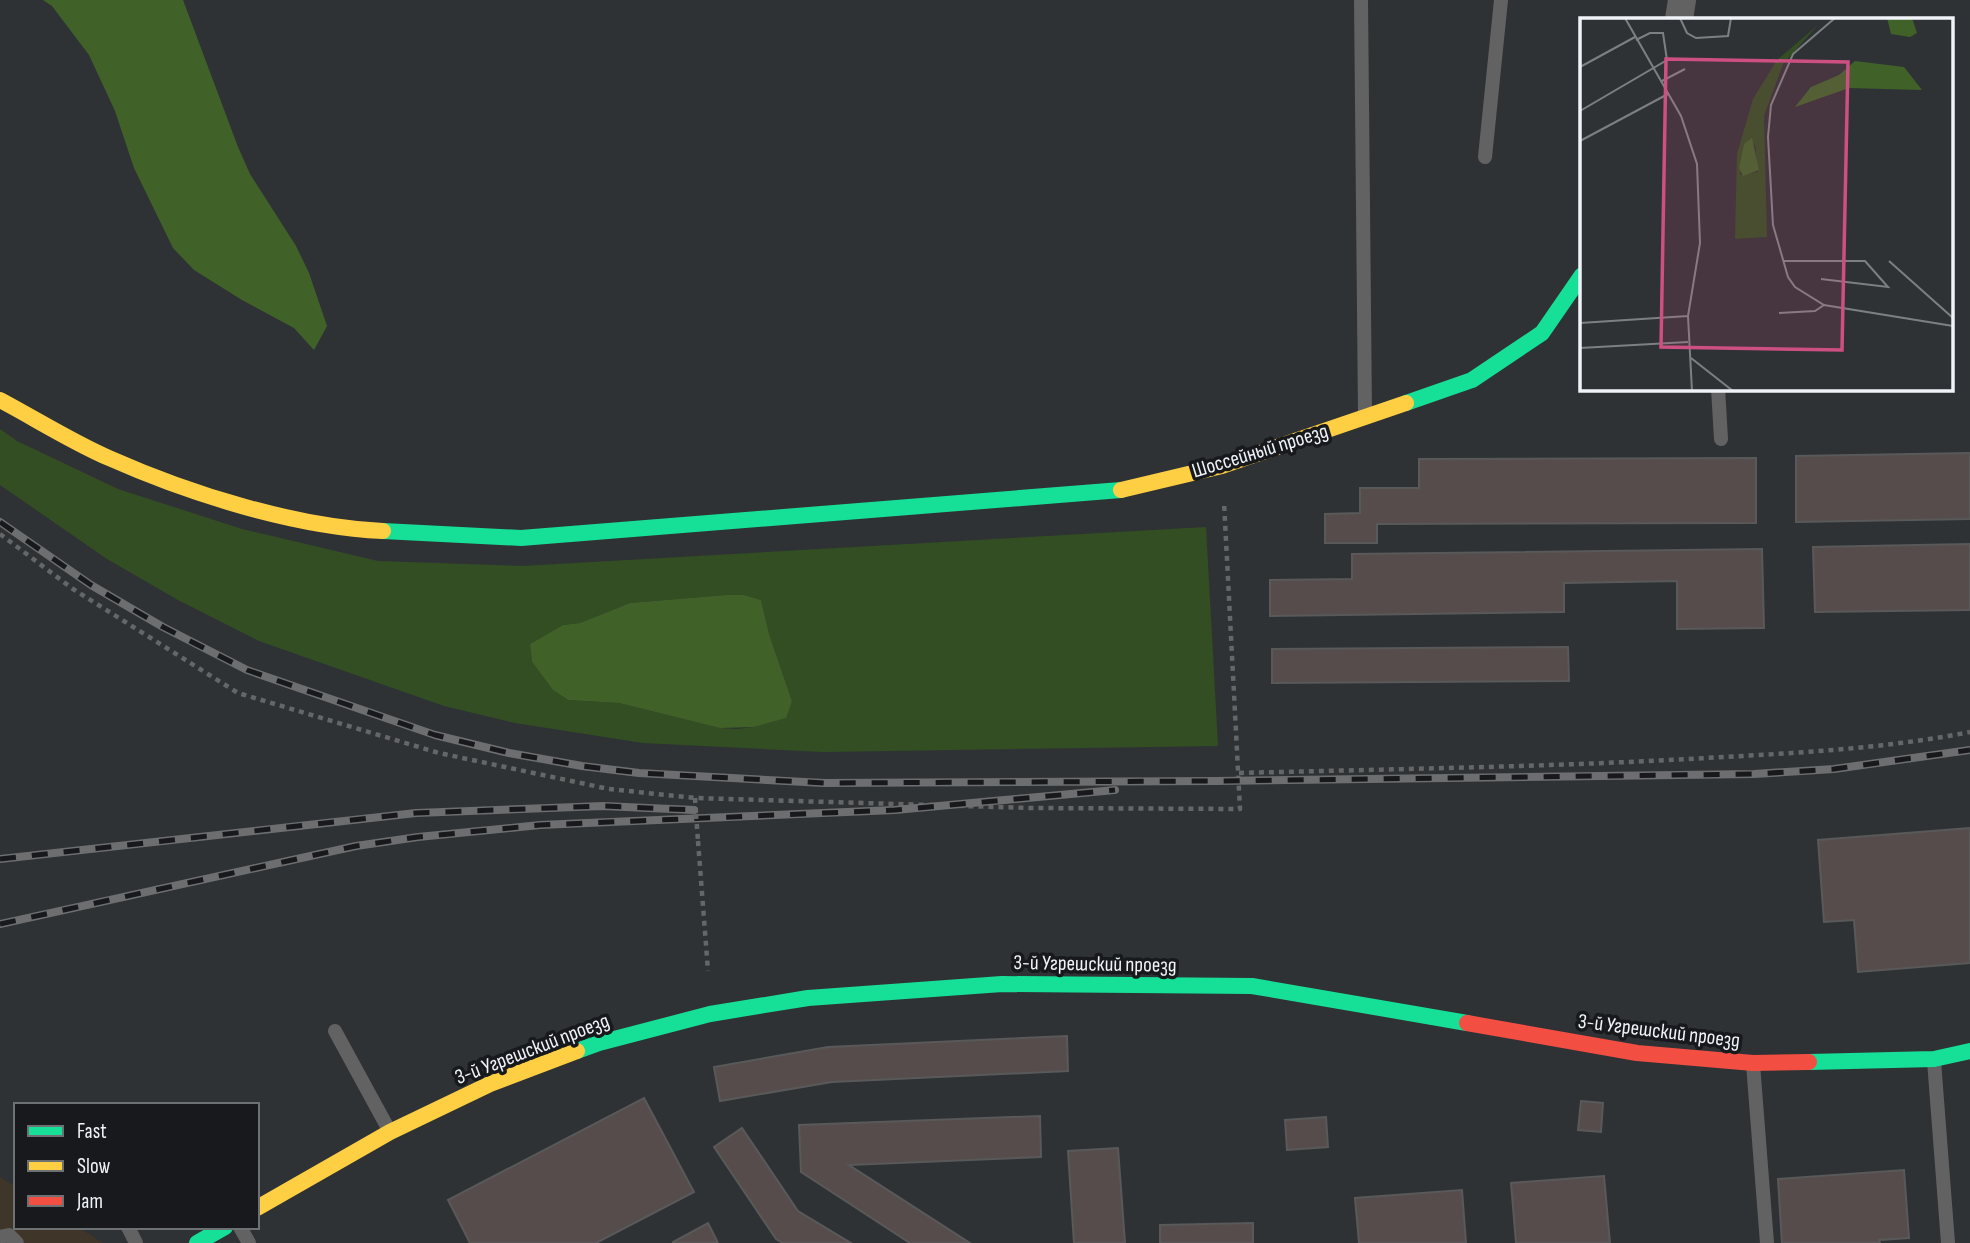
<svg xmlns="http://www.w3.org/2000/svg" width="1970" height="1243" viewBox="0 0 1970 1243" font-family="'Sofia Sans Condensed',sans-serif">
  <rect width="100%" height="100%" fill="#2f3235"/>
  <polygon fill="#3f3629" points="0,1177 16,1187 16,1227 78,1227 103,1243 0,1243"/>
  <path fill="#334e23" fill-rule="evenodd" d="M0,429L17,441L118,489L242,529L378,561L522,566L1206,527L1218,746L824,752L643,743L515,723L444,706L259,641L178,600L107,559L0,485ZM726,595H744L761,600L769,634L792,701L753,727L737,729L720,728L619,703L568,700L553,690L532,662L530,644L563,625L580,623L630,603Z"/>
  <g fill="#406229">
    <polygon points="43,0 183,0 238,147 250,174 296,246 309,273 327,326 314,350 294,328 242,300 194,270 173,248 134,168 115,111 89,55 52,6"/>
    <polygon points="726,595 744,595 761,600 769,634 792,701 786,718 753,727 720,728 619,703 568,700 553,690 532,662 530,644 563,625 580,623 630,603"/>
  </g>
  <g fill="#574c4c" stroke="#59595a" stroke-width="2">
    <polygon points="1970,453 1970,519 1796,522 1796,456"/>
    <polygon points="1756,458 1756,523 1377,524 1377,543 1325,543 1325,514 1360,513 1360,488 1419,488 1419,459"/>
    <polygon points="1970,544 1970,610 1815,612 1813,547"/>
    <polygon points="1762,549 1764,628 1677,629 1677,581 1564,583 1564,612 1270,616 1270,580 1352,579 1352,554"/>
    <polygon points="1568,647 1569,681 1272,683 1272,649"/>
    <polygon points="1970,828 1970,963 1858,972 1854,920 1824,922 1818,840"/>
    <polygon points="1067,1036 1068,1071 832,1082 720,1101 714,1067 828,1047"/>
    <polygon points="644,1098 694,1192 596,1243 470,1243 448,1200"/>
    <polygon points="1581,1101 1603,1103 1601,1132 1578,1130"/>
    <polygon points="1040,1116 1041,1157 849,1165 970,1243 910,1243 801,1172 799,1125"/>
    <polygon points="1326,1117 1328,1147 1287,1150 1285,1120"/>
    <polygon points="742,1128 798,1211 851,1243 783,1243 776,1239 714,1147"/>
    <polygon points="1118,1148 1125,1243 1074,1243 1068,1151"/>
    <polygon points="1904,1170 1909,1238 1879,1240 1880,1243 1782,1243 1778,1179"/>
    <polygon points="1604,1176 1610,1243 1516,1243 1511,1183"/>
    <polygon points="1462,1190 1466,1243 1359,1243 1355,1198"/>
    <polygon points="708,1223 718,1243 674,1243 673,1242"/>
    <polygon points="1253,1223 1253,1243 1160,1243 1160,1225"/>
  </g>
  <g fill="none" stroke-linecap="round" stroke-linejoin="round">
    <g stroke="#656667" stroke-width="4.5" stroke-dasharray="5 5" stroke-linecap="butt">
      <polyline points="0,534 73,589 238,693 439,753 609,789 695,798 1031,808 1240,809 1224,502"/>
      <path d="M1239,773C1394,769 1550,767 1706,758C1794,753 1883,749 1970,732"/>
      <polyline points="695,798 696,814"/>
      <polyline points="698,841 708,971"/>
    </g>
    <g stroke="#626262" stroke-width="14">
      <polyline points="1361,0 1365,413"/>
      <polyline points="1485,157 1501,0"/>
      <polyline points="1718,388 1721,439"/>
      <polyline points="335,1031 389,1130"/>
      <polyline points="1934,1061 1948,1243"/>
      <polyline points="1753,1064 1767,1243"/>
      <polyline points="128,1227 136,1243"/>
      <polyline points="240,1227 249,1243"/>
      <polyline points="0,1237 9,1235 17,1243"/>
    </g>
    <polyline stroke="#626262" stroke-width="28" points="1679,19 1682,0"/>
    <g stroke="#16e098" stroke-width="16">
      <polyline points="1406,403 1472,380 1542,333 1582,275"/>
      <polyline points="383,531 521,538 1121,490"/>
      <polyline points="577,1051 599,1043 710,1014 808,998 1002,984 1252,986 1467,1023"/>
      <polyline points="1809,1062 1934,1059 1970,1051"/>
      <polyline points="197,1243 225,1227"/>
    </g>
    <g stroke="#ffcf43" stroke-width="16">
      <path d="M0,400C36,419 72,442 109,458C190,494 295,527 383,531"/>
      <polyline points="1121,490 1222,466 1406,403"/>
      <polyline points="257,1208 390,1132 490,1084 577,1051"/>
    </g>
    <polyline stroke="#f24e42" stroke-width="16" points="1467,1023 1637,1053 1753,1063 1809,1062"/>
    <defs>
      <g id="rail">
        <polyline points="0,522 91,585 163,627 247,670 435,735 509,753 582,766 639,773 824,783 1216,781 1754,774 1834,769 1970,750"/>
        <polyline points="0,859 416,813 603,806 694,810"/>
        <polyline points="0,924 356,846 418,837 540,825 895,810 1115,790"/>
      </g>
    </defs>
    <use href="#rail" stroke="#6d6e6f" stroke-width="8"/>
    <use href="#rail" stroke="#17191c" stroke-width="5" stroke-dasharray="16" stroke-linecap="butt"/>
    <polyline stroke="#656667" stroke-width="4.5" stroke-dasharray="5 5" stroke-linecap="butt" points="696,814 698,841"/>
  </g>
  <g text-anchor="middle" dominant-baseline="central" stroke-width="7" stroke-linejoin="round" paint-order="stroke">
    <g font-size="21" fill="#f0f4f8" stroke="#17191c">
      <text transform="translate(1260 451) rotate(-17)">Шоссейный проезд</text>
      <text transform="translate(1095 964) rotate(1)">3-й Угрешский проезд</text>
      <text transform="translate(1659 1031) rotate(7)">3-й Угрешский проезд</text>
      <text transform="translate(532 1049) rotate(-21)">3-й Угрешский проезд</text>
    </g>
  </g>
  <g transform="translate(1580 18)">
    <rect width="373" height="373" fill="#2f3235"/>
    <path d="M238,7L203,46L184,98L187,219L155,221L157,136L173,81L197,42ZM164,126L175,127L178,154L160,157Z" fill="#334e23" fill-rule="evenodd"/>
    <path d="M307,0H332L337,15L330,19L311,16ZM275,43L324,49L342,72L269,70L215,89L231,69L259,57ZM172,120L179,152L163,158L159,150L164,126Z" fill="#406229"/>
    <path fill="none" stroke="#7c8083" stroke-width="2" d="M45,0L101,98L117,146L120,225L108,298L112,373M100,0L107,15L116,20L148,18L151,0M255,0L213,36L191,87L188,119L193,207L208,259L215,269L244,287L373,308M0,49L55,19M82,63L105,51M0,93L87,42L83,15H70L56,22M0,123L88,76M203,243H285L308,269L241,261M309,243L373,300M199,295L235,293L244,287M0,305L108,298M0,330L108,324M111,340L153,373"/>
    <path fill="#ce4f82" fill-opacity="0.15" stroke="#ce4f82" stroke-width="3.5" d="M86,41L268,44L262,332L81,329Z"/>
    <rect width="373" height="373" fill="none" stroke="#f0f4f8" stroke-width="3.5"/>
  </g>
  <rect x="14" y="1103" width="245" height="126" fill="#17191c" stroke="#6e7174" stroke-width="2"/>
  <rect x="28" y="1126" width="35" height="10" fill="#16e098" stroke="#6e7174" stroke-width="2"/>
  <text x="77" y="1138" font-size="21" fill="#f0f4f8">Fast</text>
  <rect x="28" y="1161" width="35" height="10" fill="#ffcf43" stroke="#6e7174" stroke-width="2"/>
  <text x="77" y="1173" font-size="21" fill="#f0f4f8">Slow</text>
  <rect x="28" y="1196" width="35" height="10" fill="#f24e42" stroke="#6e7174" stroke-width="2"/>
  <text x="77" y="1208" font-size="21" fill="#f0f4f8">Jam</text>
</svg>
